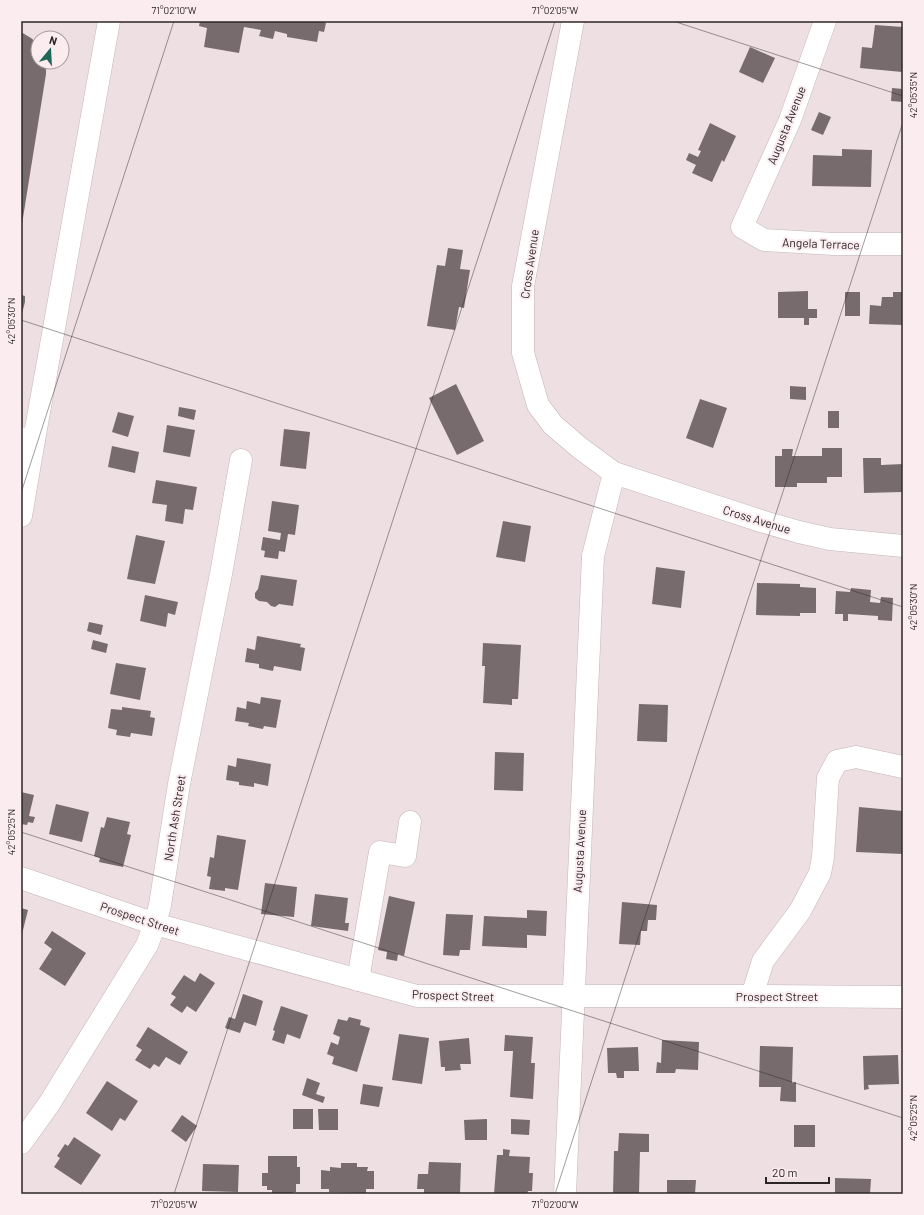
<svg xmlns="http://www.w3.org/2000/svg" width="924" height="1215" viewBox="0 0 924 1215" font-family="Barlow,sans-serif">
  <rect width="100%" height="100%" fill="#eedfe3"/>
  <g fill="#786b6e">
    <polygon points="200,21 321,21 326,23 324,32 319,31 317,42 287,37 287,34 275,31 273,39 259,36 261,30 244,27 239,53 204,47 207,28 199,26"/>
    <polygon points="875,25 903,27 902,72 860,68 862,47 872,48"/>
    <polygon points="21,32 31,38 38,44 38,62 46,62 46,74 22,224"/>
    <polygon points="750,47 775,58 763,83 739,72"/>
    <polygon points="892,88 903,89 903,102 891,101"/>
    <polygon points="819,112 831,117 823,135 811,130"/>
    <polygon points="710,123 736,136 724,162 722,160 712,182 692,173 696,165 686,160 689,153 698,157 701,151 698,150"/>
    <polygon points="842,149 872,150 871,187 812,186 813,155 842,156"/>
    <polygon points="448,248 463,250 460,269 470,270 464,308 459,307 455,330 427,326 437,265 445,266"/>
    <polygon points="808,291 808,309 817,309 817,318 809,318 809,325 804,325 804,318 778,318 778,292"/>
    <rect x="845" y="292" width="15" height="24"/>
    <polygon points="893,292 903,292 903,325 869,324 870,305 881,306 882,297 893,297"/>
    <polygon points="21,295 25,296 25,302 21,317"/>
    <polygon points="456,384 484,441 457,455 429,398"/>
    <polygon points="790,386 806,387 806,400 790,399"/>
    <polygon points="700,399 727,408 713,448 686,438"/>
    <polygon points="179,407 196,410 194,420 178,416"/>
    <rect x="828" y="411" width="11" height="17"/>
    <polygon points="118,412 134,416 128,437 112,432"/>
    <polygon points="167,425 195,430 190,457 163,452"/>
    <polygon points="284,429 310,432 306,469 280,466"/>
    <polygon points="112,446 139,452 135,473 108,467"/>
    <polygon points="822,448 842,448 842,477 827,477 827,483 797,483 797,487 775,487 775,456 782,456 782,449 793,449 792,456 822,456"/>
    <polygon points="863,458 881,458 881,465 903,464 903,492 864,493"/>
    <polygon points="156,480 197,487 193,510 185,509 183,524 165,521 167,505 152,503"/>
    <polygon points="272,501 299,505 295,535 288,534 285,552 279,551 278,559 264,557 265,551 261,550 263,537 280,540 281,533 268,531"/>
    <polygon points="503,521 531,526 525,562 496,557"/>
    <polygon points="136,535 165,541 155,584 127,579"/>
    <polygon points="656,567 685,571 681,608 652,604"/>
    <polygon points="261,575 297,580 293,606 279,604 275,607 271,606 267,602 259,601 255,598 255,593 258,589"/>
    <polygon points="757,583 800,584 800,587 816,588 816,613 800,613 800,616 756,615"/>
    <polygon points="851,588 871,590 870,602 880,603 881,597 893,598 892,621 878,620 878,616 848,614 848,621 843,621 843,614 835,614 836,591 850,592"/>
    <polygon points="145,595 178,602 175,615 168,613 166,627 140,621"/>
    <polygon points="89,622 103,625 101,635 87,631"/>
    <polygon points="257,636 301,644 300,647 305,648 301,671 274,666 273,671 259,668 259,664 245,662 247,648 255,650"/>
    <polygon points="93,640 108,644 106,653 91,649"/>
    <polygon points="483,643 521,645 518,699 512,699 512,705 483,703 485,666 482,666"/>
    <polygon points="116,663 146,668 140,700 110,694"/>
    <polygon points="261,697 281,700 276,728 264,726 263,729 248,726 249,723 235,721 237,707 246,709 247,701 260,704"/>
    <polygon points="639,704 668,705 667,742 637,741"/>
    <polygon points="122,707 151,711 150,717 155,718 152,736 131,733 130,737 116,735 117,730 108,728 111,709 122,710"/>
    <polygon points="495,752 524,753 523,791 494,790"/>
    <polygon points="237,758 271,764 268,786 254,783 254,787 239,785 239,782 226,780 228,765 236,767"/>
    <polygon points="21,792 34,795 29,816 35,817 33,823 28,822 27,825 21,824"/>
    <polygon points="56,804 89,812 82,842 49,834"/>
    <polygon points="859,807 903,811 903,854 856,852"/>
    <polygon points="107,817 130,822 127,834 131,835 123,867 99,862 100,858 94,856 101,827 104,828"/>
    <polygon points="217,835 246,840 238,890 225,888 225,891 209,889 211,877 207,876 210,857 214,858"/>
    <polygon points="265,883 297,887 294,917 261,914"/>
    <polygon points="315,894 348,898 345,923 349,923 348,931 311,926"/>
    <polygon points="389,896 415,902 404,956 398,954 397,961 386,959 387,952 378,950"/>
    <polygon points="622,902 657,905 656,920 648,920 647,931 641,931 640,945 619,944"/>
    <polygon points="21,908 28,910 22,934 21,933"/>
    <polygon points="527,910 547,911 546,936 527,935 527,948 482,946 484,916 527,918"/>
    <polygon points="446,914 473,915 470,950 460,950 459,956 443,955"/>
    <polygon points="52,931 86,953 65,986 39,969 52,949 44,943"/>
    <polygon points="200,973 215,983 196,1012 187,1006 182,1013 170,1005 176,997 171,994 184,975 195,982"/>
    <polygon points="243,994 263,1001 256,1026 244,1022 240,1033 225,1028 229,1017 235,1019"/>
    <polygon points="281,1006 308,1015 300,1039 287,1034 284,1044 272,1040 275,1031 273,1030"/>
    <polygon points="349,1017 361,1020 360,1025 370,1028 357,1072 332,1064 334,1057 327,1054 331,1042 338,1045 340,1037 333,1034 338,1019 347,1021"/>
    <polygon points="148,1027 188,1052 180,1065 166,1057 159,1067 154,1064 150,1069 135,1060 142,1050 136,1046"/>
    <polygon points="399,1034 429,1038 422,1084 392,1080"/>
    <polygon points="505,1035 533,1037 531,1063 535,1063 533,1099 510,1097 513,1051 504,1051"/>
    <polygon points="469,1038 471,1064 460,1064 461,1070 445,1071 445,1067 441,1067 439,1041"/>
    <polygon points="662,1040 699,1042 698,1070 676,1069 675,1073 656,1073 657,1062 661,1063"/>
    <polygon points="760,1046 793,1047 792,1083 796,1082 796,1102 780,1101 781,1087 759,1087"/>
    <polygon points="638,1047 639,1071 624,1071 624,1078 617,1078 616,1073 608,1073 607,1048"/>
    <polygon points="898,1055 899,1084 868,1085 869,1089 864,1090 863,1056"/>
    <polygon points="307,1078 320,1083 316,1094 325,1097 323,1103 302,1095"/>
    <polygon points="107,1081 138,1101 125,1121 120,1118 112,1131 86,1113"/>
    <polygon points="363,1084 383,1087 379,1107 360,1104"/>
    <rect x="293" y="1109" width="20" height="20"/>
    <polygon points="318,1109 338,1109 338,1130 319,1130"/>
    <polygon points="182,1115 197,1126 186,1142 171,1131"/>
    <polygon points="487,1119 487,1140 465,1140 464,1120"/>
    <polygon points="511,1119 530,1120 529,1135 511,1134"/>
    <rect x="794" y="1125" width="21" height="22"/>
    <polygon points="619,1133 649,1134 649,1152 640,1152 639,1194 613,1194 614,1151 618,1151"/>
    <polygon points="74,1137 101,1155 81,1185 54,1167 60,1158 57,1156 65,1144 68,1146"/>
    <polygon points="503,1149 510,1150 509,1156 530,1157 529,1173 533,1173 532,1191 528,1191 527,1194 494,1194 497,1155 503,1155"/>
    <polygon points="268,1156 297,1156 297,1167 300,1167 300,1184 296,1184 296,1192 293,1192 293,1194 272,1194 272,1190 267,1190 267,1186 262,1186 262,1173 268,1173"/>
    <polygon points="429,1162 461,1163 460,1194 424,1194 424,1189 417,1189 418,1174 428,1174"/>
    <polygon points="341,1163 357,1163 357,1167 368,1167 367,1171 374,1171 374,1189 366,1189 366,1193 329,1192 329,1189 321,1189 321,1170 330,1171 330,1167 341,1168"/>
    <polygon points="203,1164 239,1165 238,1192 202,1191"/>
    <polygon points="835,1178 871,1179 870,1194 835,1194"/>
    <polygon points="667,1180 696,1180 695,1194 667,1194"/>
  </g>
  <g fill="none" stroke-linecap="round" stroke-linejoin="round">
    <defs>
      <g id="minor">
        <polyline points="573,21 523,286 523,353 538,405 553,425 580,448 614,473 764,522 799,532 830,539 903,546"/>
        <polyline points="825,21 790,120 742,227 764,240 834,244 903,244"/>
        <polyline points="21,438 34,440 109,21"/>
        <polyline points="21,516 34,440"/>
        <polyline points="21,878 155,924 417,996 752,996 903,997"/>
        <polyline points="358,980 380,852 405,856 410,822"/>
        <polyline points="752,996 763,961 800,911 820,873 823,857 828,778 837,761 856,757 903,767"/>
        <polyline points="21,1143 49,1104 147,945 155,924 160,905 179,784 221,574 241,460"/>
        <polyline points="565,1194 593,556 614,473"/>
      </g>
    </defs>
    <use href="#minor" stroke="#c4b5b9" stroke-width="23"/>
    <use href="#minor" stroke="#fff" stroke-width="22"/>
  </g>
  <path fill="none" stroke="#2c2628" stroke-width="1" stroke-opacity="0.45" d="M673,21L903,96M21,320L903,607M21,493L174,21M21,832L903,1118M174,1194L555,21M555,1194L903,122"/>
  <g text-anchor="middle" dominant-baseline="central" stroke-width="4" stroke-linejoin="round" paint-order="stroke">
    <g font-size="12" fill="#2c2628" stroke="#fbecf0">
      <text transform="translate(786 125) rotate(-68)">Augusta Avenue</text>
      <text transform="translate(821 243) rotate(2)">Angela Terrace</text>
      <text transform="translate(529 264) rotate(-82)">Cross Avenue</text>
      <text transform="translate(757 519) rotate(17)">Cross Avenue</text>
      <text transform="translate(174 818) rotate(-81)">North Ash Street</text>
      <text transform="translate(579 851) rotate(-87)">Augusta Avenue</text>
      <text transform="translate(140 918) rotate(18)">Prospect Street</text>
      <text transform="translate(453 995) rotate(2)">Prospect Street</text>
      <text x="777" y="996">Prospect Street</text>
    </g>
  </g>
  <rect width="924" height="1215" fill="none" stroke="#fbecf0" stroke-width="44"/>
  <g transform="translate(50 50) rotate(18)"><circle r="19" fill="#fbecf0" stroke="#a89da0"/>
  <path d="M0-3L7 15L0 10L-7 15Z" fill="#206659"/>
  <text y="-6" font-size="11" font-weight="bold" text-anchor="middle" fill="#2c2628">N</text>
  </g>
  <path d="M766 1177v6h63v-6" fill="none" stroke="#2c2628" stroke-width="2"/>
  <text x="772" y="1177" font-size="12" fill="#2c2628" stroke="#fbecf0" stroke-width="3" paint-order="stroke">20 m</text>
  <rect x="22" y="22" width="880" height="1171" fill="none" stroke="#2c2628" stroke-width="1.5"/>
  <g font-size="10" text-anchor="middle" fill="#2c2628">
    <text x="174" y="14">71°02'10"W</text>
    <text x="555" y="14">71°02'05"W</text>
    <text transform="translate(913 95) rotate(-90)" y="4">42°05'35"N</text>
    <text transform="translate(11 321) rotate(-90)" y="4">42°05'30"N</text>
    <text transform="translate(913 607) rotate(-90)" y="4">42°05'30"N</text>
    <text transform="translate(11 832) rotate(-90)" y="4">42°05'25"N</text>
    <text transform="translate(913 1118) rotate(-90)" y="4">42°05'25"N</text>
    <text x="174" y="1208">71°02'05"W</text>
    <text x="555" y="1208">71°02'00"W</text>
  </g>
</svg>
